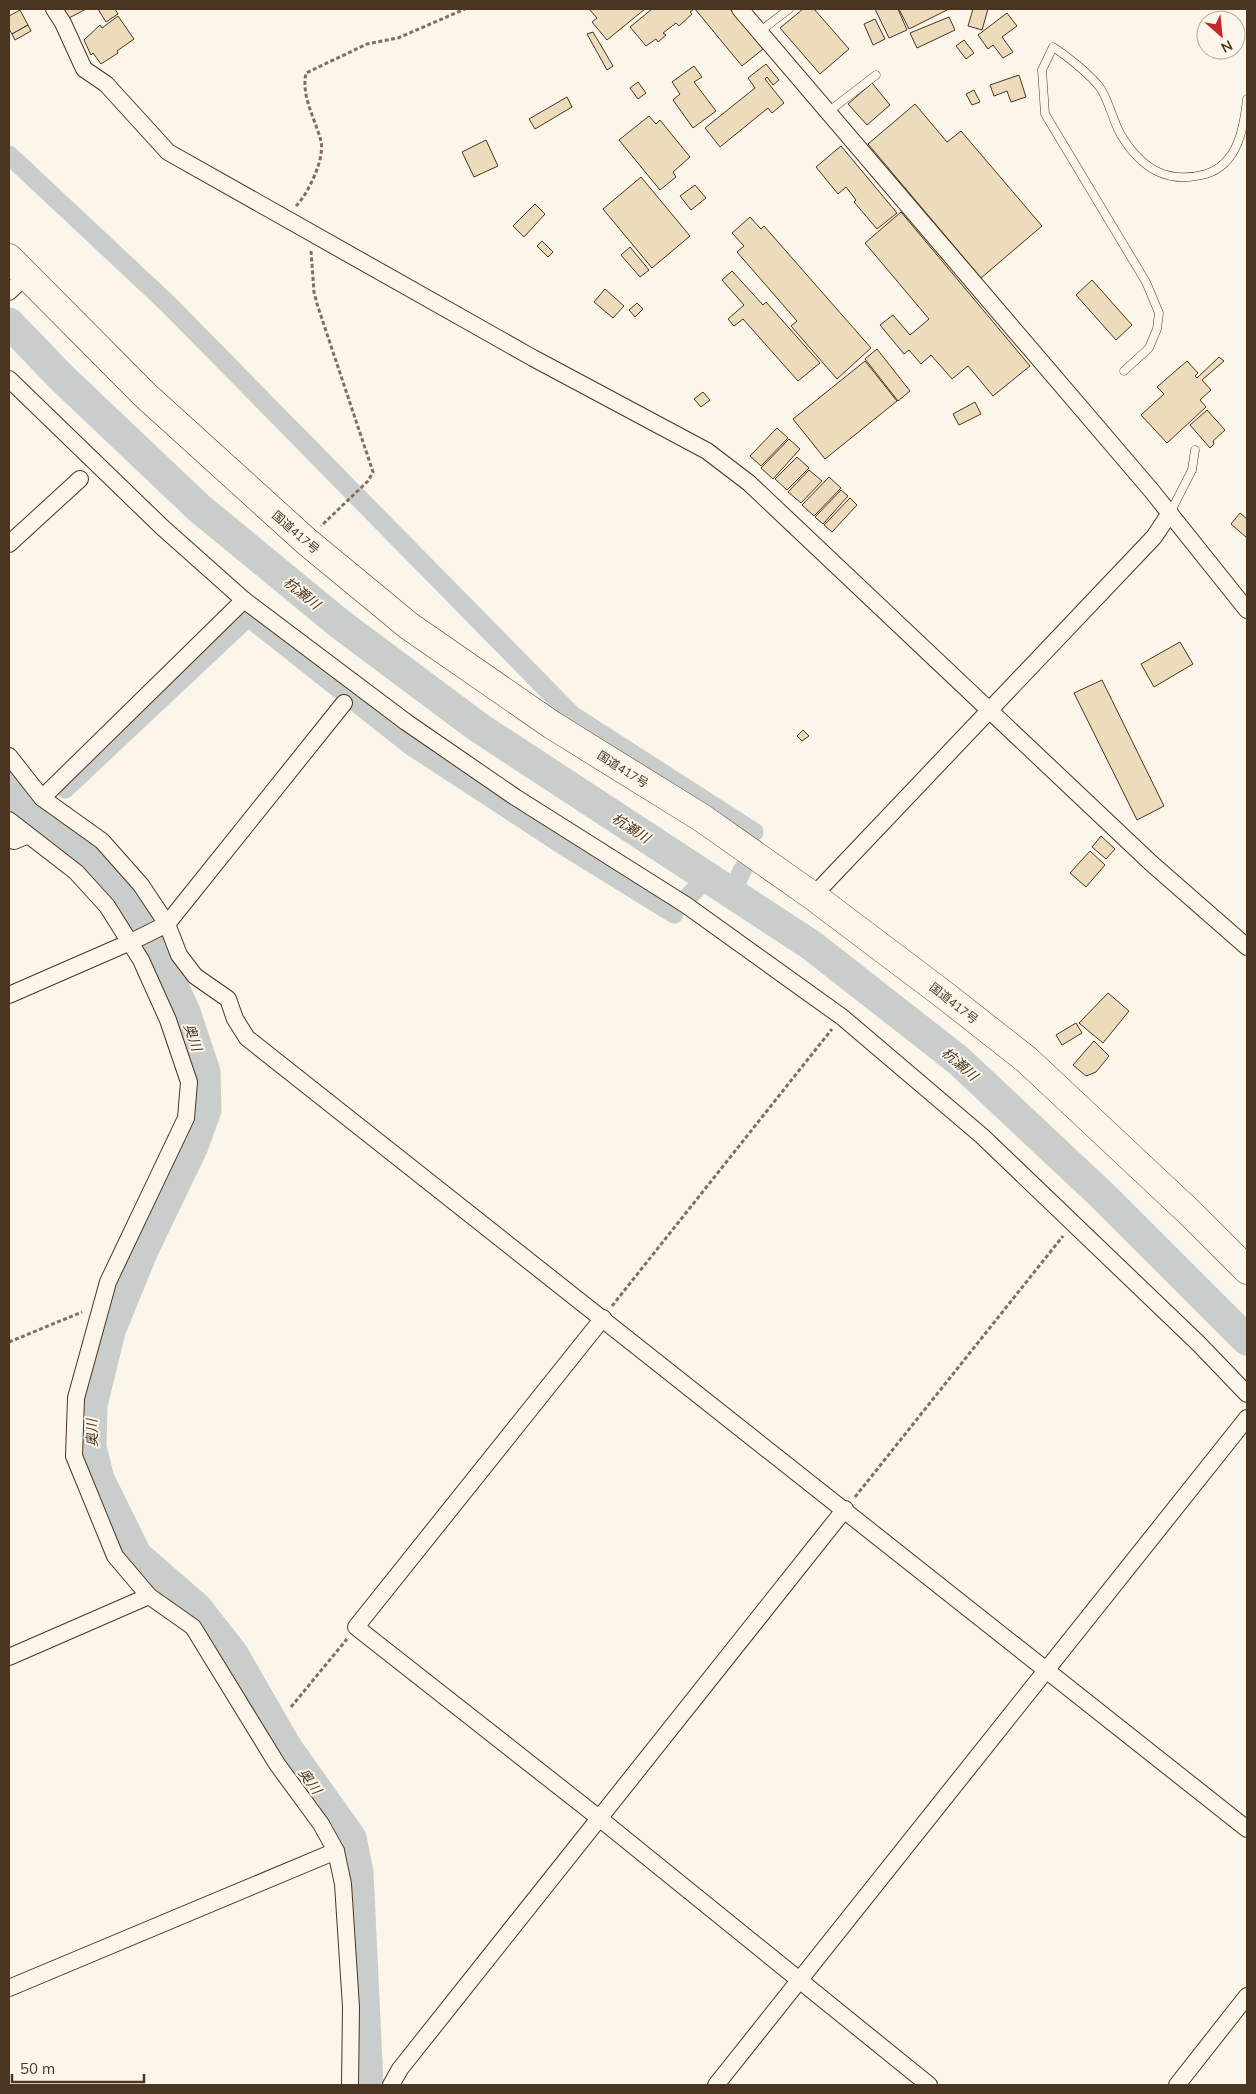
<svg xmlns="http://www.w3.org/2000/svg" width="1256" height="2094" viewBox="0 0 1256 2094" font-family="Mulish,'Noto Sans JP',sans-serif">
  <rect width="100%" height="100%" fill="#fbf6e9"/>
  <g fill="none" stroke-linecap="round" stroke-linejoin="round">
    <g stroke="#c9cecd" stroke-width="19">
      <polyline points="9,155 168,304 572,715 754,832"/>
      <polyline points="65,789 248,617 411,746 567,848 674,914"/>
      <polyline points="732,892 743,869"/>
      <polyline points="688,897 708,877"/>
    </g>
    <g stroke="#c9cecd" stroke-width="31">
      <polyline points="9,323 62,378 199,508 340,624 478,727 811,945 958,1060 1105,1198 1247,1340"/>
      <polyline points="9,787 17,797 77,843 127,893 152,940 185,1012 205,1072 206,1110 193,1146 143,1250 110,1331 92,1405 91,1447 99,1479 137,1556 197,1608 233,1654 287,1748 351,1838 358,1872 368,2085"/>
    </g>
  </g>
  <g fill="#ecdcbc" stroke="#4a3520">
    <polygon points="64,9 86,9 69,18"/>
    <polygon points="98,9 115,9 118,14 106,22"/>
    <polygon points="589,9 645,9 607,40 592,22 597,18"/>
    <polygon points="652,9 694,9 690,12 692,14 679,26 676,23 663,33 666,35 658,42 656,39 646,46 630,27"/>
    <polygon points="695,9 730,9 763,49 742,66"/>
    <polygon points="803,9 814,9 849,49 820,74 780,28"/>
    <polygon points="875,9 898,9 907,30 889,38"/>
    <polygon points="899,9 946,9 947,10 909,29"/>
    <polygon points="973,9 988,9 982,30 968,26"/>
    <polygon points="20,10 28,25 12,34 9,29 9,16"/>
    <polygon points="1007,13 1017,26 1002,37 1013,52 1003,58 993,45 988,49 978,35"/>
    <polygon points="118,16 134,39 117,51 118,53 101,64 93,53 91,55 84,40 100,25 102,28"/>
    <polygon points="949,17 955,30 917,48 910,33"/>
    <polygon points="875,19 885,39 873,45 864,24"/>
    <polygon points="28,25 31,31 15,40 12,34"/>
    <polygon points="593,32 613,66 607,70 587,34"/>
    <polygon points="964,40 974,53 966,59 956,46"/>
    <polygon points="766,64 779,80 773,85 767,77 765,79 784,103 772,113 768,108 720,147 705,128 755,88 748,78"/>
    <polygon points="694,66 702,77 694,82 716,111 693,128 673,100 680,94 672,82"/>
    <polygon points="1019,75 1026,97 1011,102 1007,91 994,96 990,85"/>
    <polygon points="638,82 646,93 638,99 630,88"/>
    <polygon points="872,83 890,105 867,125 848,104"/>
    <polygon points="974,90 980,102 972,105 966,94"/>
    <polygon points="567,97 572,107 535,129 529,119"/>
    <polygon points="915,104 947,142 961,131 1042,226 981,278 868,144"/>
    <polygon points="649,116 656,124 660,120 690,157 673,172 676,177 660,190 619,140"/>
    <polygon points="486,140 498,166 474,177 462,152"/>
    <polygon points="841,146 897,213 877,229 854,202 856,200 846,187 838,194 816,167"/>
    <polygon points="641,177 690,236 652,268 603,209"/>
    <polygon points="695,185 706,198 691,210 680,196"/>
    <polygon points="535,204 545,214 524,237 513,226"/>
    <polygon points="901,212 1030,366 993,396 968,366 952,379 931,355 921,364 909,350 904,354 880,325 893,315 910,335 929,319 865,243"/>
    <polygon points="750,217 761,229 764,226 871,348 837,379 791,326 797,321 737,252 744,246 732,233"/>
    <polygon points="542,241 553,252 548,257 537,246"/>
    <polygon points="630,247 649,270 640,277 621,255"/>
    <polygon points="732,271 763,305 766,302 820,363 798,381 743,319 734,326 728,319 744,305 722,280"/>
    <polygon points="1092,280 1132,325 1116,340 1076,295"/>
    <polygon points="605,289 624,306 613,318 594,302"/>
    <polygon points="637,303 643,309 635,317 629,310"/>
    <polygon points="877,349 910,391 898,401 865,359"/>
    <polygon points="1219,357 1224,361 1202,380 1211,390 1200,400 1206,407 1167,443 1141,415 1164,394 1157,387 1187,361 1198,373 1195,376 1197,378"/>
    <polygon points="865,361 897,401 825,459 793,419"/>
    <polygon points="703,392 710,400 701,407 694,399"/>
    <polygon points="975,402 981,414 959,425 953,414"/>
    <polygon points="1207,410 1225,430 1213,441 1214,444 1210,448 1190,425"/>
    <polygon points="777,428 788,438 761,466 750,456"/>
    <polygon points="789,439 800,449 773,479 761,468"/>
    <polygon points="797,457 809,468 787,490 775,479"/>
    <polygon points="809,470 822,481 801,503 788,492"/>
    <polygon points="829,477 841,488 814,516 802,505"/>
    <polygon points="841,490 848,496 823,524 815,517"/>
    <polygon points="850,498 857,505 832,532 824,525"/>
    <polygon points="1240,513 1247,519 1247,538 1231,524"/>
    <polygon points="1180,642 1193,664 1154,687 1141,664"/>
    <polygon points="1102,680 1164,806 1137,820 1074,693"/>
    <polygon points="803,730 809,736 802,741 797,736"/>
    <polygon points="1101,836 1115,849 1106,859 1092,847"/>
    <polygon points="1090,851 1105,865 1086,887 1070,873"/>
    <polygon points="1108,993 1129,1011 1103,1043 1079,1023"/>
    <polygon points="1076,1023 1082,1033 1062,1045 1056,1035"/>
    <polygon points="1094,1041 1109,1056 1096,1072 1086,1076 1073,1065"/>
  </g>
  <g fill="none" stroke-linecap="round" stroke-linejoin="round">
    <defs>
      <g id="lane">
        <polyline points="759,32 789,9"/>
        <polyline points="828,112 876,75"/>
        <path d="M1124,371L1149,348L1157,329L1159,313L1146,282L1045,114L1042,70L1053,47C1067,56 1092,76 1101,89C1110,104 1113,121 1121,135C1141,168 1167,185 1206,174C1238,164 1244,128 1247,99"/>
        <polyline points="1170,513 1192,470 1195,450"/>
      </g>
      <g id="street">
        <polyline points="54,9 63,23 84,69 106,84 168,152 533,358 707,451 749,483 1151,863 1247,947"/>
        <polyline points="740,9 1151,490 1247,610"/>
        <polyline points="9,292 26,276"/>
        <polyline points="9,379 162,527 244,600 406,722 515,797 686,905 842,1017 982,1136 1199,1344 1247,1394"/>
        <polyline points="9,544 80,479"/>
        <polyline points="9,756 42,798 102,841 141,885 167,924 179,955 195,976 228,999 235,1019 247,1038 1247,1829"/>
        <polyline points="42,798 244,600"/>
        <polyline points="9,820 76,872 107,906 141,960 168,1020 189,1082 186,1118 108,1282 76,1398 74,1456 115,1556 149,1596"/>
        <polyline points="9,837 14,841 26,836"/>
        <polyline points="813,896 1154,537 1170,513"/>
        <polyline points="9,995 135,940 167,924 344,703"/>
        <polyline points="603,1318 356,1627 599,1818 929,2085"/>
        <polyline points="9,1657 149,1596 193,1627 277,1764 321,1824 336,1851 343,1884 351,2007 350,2085"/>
        <polyline points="9,1988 336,1851"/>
        <polyline points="391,2085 400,2069 845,1509"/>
        <polyline points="716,2085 1247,1418"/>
        <polyline points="1177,2085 1247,1996"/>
      </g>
      <polyline id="highway" points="9,258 145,395 306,541 409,626 552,725 702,818 813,896 943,994 1027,1060 1189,1212 1247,1270"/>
    </defs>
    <use href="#lane" stroke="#4a3520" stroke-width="9"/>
    <use href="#street" stroke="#4a3520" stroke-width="18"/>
    <use href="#highway" stroke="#4a3520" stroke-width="29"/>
    <g stroke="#7f6f5c" stroke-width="3" stroke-dasharray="4 2.5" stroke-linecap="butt">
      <path d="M296,206C308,194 325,159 321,141C315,118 301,97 306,73L367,44L398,38L465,9"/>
      <polyline points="311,251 314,292 317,304 373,472 368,481 321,526"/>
      <polyline points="612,1306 832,1029"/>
      <polyline points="9,1342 82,1312"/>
      <polyline points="855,1497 1063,1236"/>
      <polyline points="291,1707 347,1639"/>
    </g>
    <use href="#lane" stroke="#fbf6e9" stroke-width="8"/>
    <use href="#street" stroke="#fbf6e9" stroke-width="16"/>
    <use href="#highway" stroke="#fbf6e9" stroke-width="28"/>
  </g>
  <g text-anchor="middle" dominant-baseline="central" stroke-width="4" stroke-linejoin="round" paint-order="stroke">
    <g font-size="12" fill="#4a3520" stroke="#fbf6e9">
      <text transform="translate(296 532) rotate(41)">国道417号</text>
      <text transform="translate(623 769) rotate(32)">国道417号</text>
      <text transform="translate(954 1003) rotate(38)">国道417号</text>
    </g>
    <g font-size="14" font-style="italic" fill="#4a3520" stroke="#fbf6e9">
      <text transform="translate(302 593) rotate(39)">杭瀬川</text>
      <text transform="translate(631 828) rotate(33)">杭瀬川</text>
      <text transform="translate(193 1037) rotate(71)">奥川</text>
      <text transform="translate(960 1064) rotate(41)">杭瀬川</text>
      <text transform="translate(92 1433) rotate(-91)">奥川</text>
      <text transform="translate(310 1781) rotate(55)">奥川</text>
    </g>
  </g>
  <rect width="1256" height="2094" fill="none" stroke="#4a3520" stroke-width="20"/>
  <g transform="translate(1221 35) rotate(153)"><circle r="24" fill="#fbf6e9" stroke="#b4a999"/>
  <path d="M0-4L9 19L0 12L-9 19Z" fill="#c62828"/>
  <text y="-8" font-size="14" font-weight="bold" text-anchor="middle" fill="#4a3520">N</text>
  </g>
  <path d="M12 2074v8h132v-8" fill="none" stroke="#4a3520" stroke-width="2.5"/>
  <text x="20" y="2074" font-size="15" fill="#4a3520" stroke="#fbf6e9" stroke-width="4" paint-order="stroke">50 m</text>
</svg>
